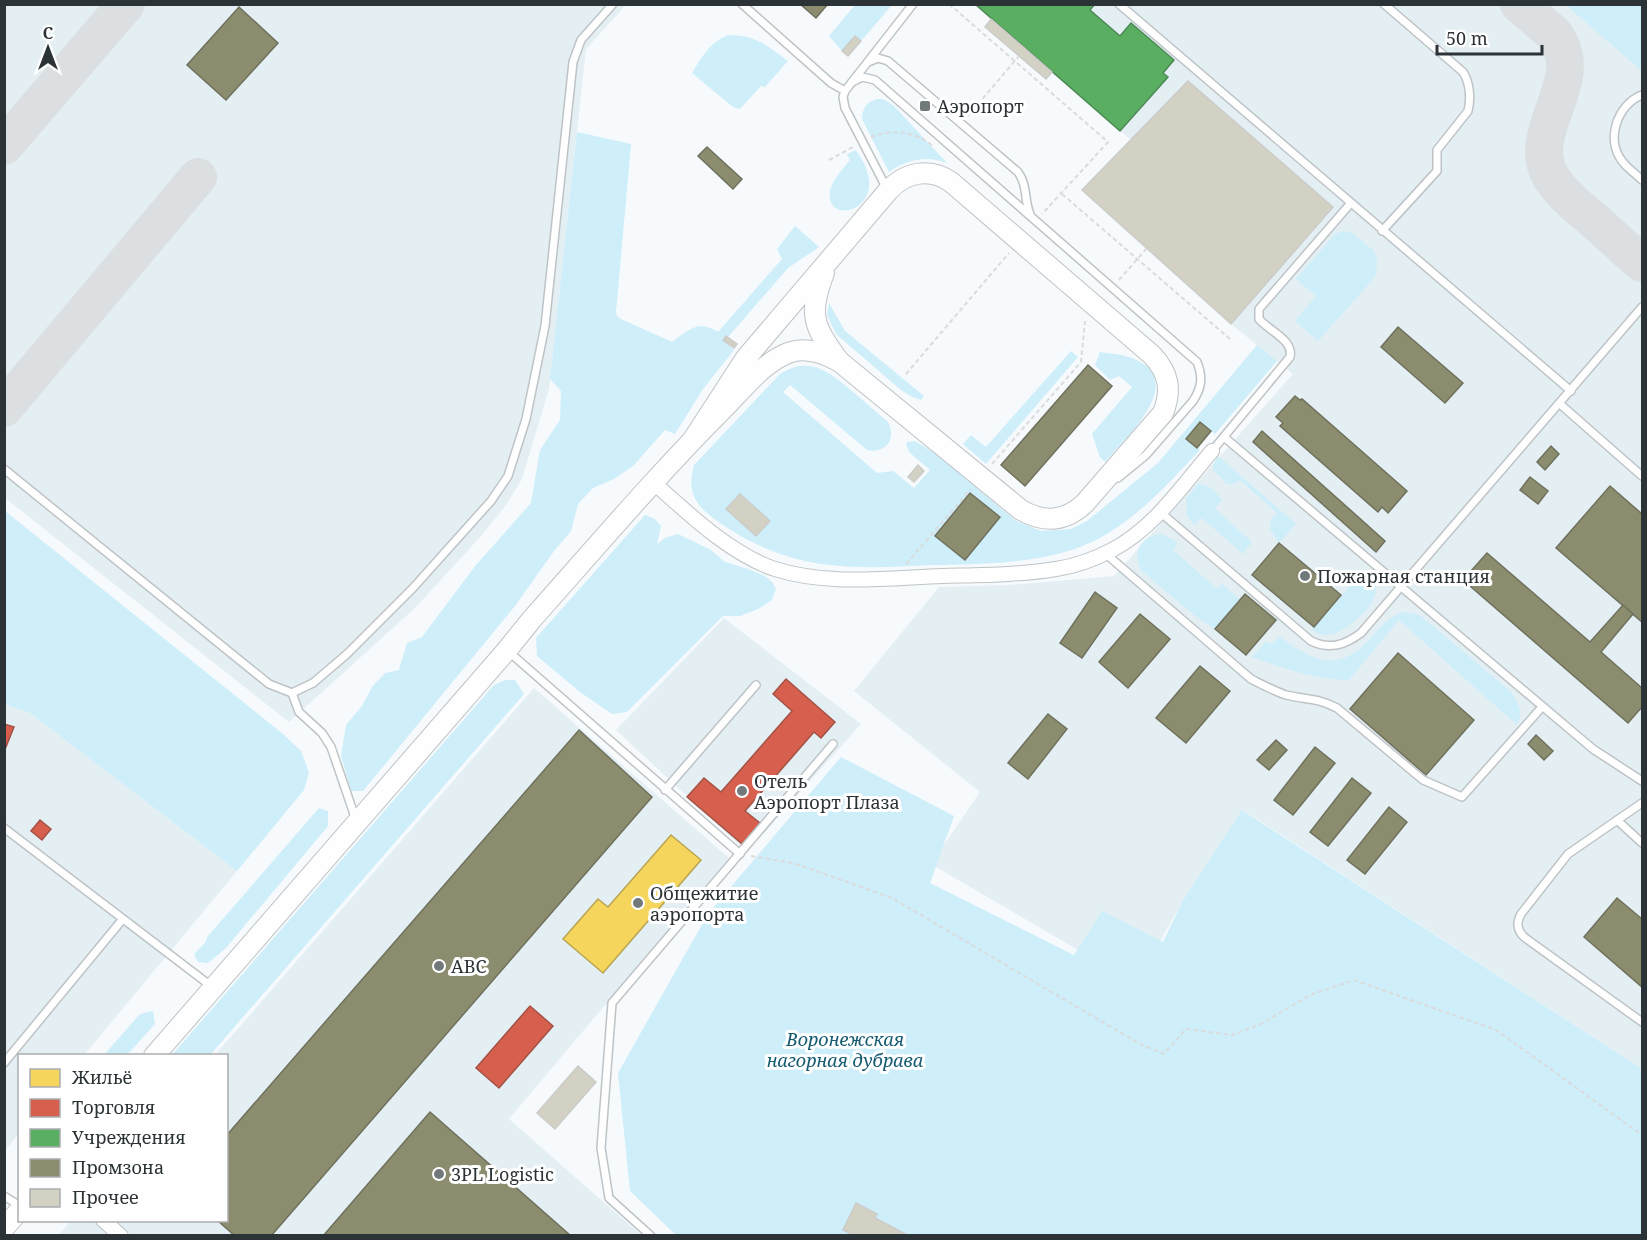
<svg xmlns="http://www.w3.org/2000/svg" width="1647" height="1240" viewBox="0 0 1647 1240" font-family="'Noto Serif',serif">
  <rect width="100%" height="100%" fill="#f6fafc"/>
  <g fill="#e4eff4">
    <polygon points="5,5 626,5 586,49 549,389 522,479 506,505 482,535 415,608 289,722 5,498"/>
    <polygon points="975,5 1642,5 1642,1069 1243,810 1182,902 1136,984 931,864 980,792 854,691 939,587 1009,585 1114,576 1293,374 1231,324 1082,190 1131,140"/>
    <polygon points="724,618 861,724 747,852 616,730"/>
    <polygon points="534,688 729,858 509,1119 641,1235 58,1236 71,1221 226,1220 226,1056 215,1055"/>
    <polygon points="5,704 30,713 237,871 84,1055 20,1056 19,1133 5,1151"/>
  </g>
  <g fill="#ceeefa">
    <polygon points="855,5 892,5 861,41 855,36 842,51 829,36"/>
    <polygon points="1566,5 1642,5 1642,71"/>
    <path d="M728,35C755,35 767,45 788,61L765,87L761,86L740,109L733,107L692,73C702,57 710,42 728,35Z"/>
    <path d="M877,99H883L893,105L947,163C925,155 907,160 889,172L862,119C862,108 867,102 877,99Z"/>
    <path d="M577,132L631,144L616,312L617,316L621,319L672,342C691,329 697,320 718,332L782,259L777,249L795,226L819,247L788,268L728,337L723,340L734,350L703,389L675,434L665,430L633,466L614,479L593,488L578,504L571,531L554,551L515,606L363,791H351L341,756L346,725L362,706L372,687L385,673L399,670L407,643L422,637L476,565L531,503L540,450L560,420L561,391L550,379Z"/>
    <path d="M856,150C860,157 865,163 867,171C881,211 826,225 830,192C831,181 843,169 850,160L847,154Z"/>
    <polygon points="1344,231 1352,233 1374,251 1377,260 1376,276 1318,341 1295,321 1316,296 1296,279 1335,234"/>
    <polygon points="829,303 845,331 924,396 921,400 912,397 901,390 836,334 827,315"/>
    <path d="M1257,345L1277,361L1215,434L1200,423L1187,439L1200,450C1162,490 1126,532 1072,550C1027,564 979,564 932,565C890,567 846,570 805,561C776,554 750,543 726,527C700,510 685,497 694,465L780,374C810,355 829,372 852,391C864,401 876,412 888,422C897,439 886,454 867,450L790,385L783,392L877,473L893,471L914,488L930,470L909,452L906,444L907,442L915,441L939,456L1016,521L1041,531L1071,529L1087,521L1158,463Z"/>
    <polygon points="1071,351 1078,357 986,464 963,444 971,435 986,447"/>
    <path d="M1100,352C1111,354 1122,354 1132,358C1190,381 1126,437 1105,462L1100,457L1092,434L1132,387L1119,376L1110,380L1095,365Z"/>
    <polygon points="1218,456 1296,524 1279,543 1270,529 1271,520 1277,513 1240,480 1234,484 1227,484 1213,470 1213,465"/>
    <path d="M1198,484C1210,484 1215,491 1222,500L1215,509L1252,542L1243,554L1202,518L1194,525L1187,516L1186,499Z"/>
    <polygon points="5,511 283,734 301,751 309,773 304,790 237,871 30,713 5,704"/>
    <polygon points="645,515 655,519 661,526 657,544 665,538 678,534 711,550 725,562 748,569 765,576 773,583 776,589 772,600 758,609 740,616 723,616 627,712 612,714 580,692 537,656 536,638"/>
    <path d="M1161,534L1173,539L1178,544L1173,550L1217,589L1222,584L1240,600L1215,629L1194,615L1142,571C1131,554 1140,536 1161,534Z"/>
    <path d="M1366,569C1386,588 1373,605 1356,620C1343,631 1328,642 1311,629Z"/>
    <path d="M1404,612L1413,613L1421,616L1510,691C1518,702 1524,711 1517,725L1399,620L1349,680C1315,680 1283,668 1252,657L1266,641L1271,644L1280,637C1314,662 1338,674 1371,638C1381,626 1389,616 1404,612Z"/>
    <polygon points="505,680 515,680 524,694 210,1055 172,1055 494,685"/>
    <polygon points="841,757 954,816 930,883 1074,955 1102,911 1163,942 1182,902 1242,810 1642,1069 1642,1235 676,1235 630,1191 618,1073 708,914"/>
    <polygon points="319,808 328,811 328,826 226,948 208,963 198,962 194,954 205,943 208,936"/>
    <polygon points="153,1011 155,1024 127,1055 104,1055 140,1014"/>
  </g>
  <polygon fill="#f6d55c" stroke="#b9a451" stroke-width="1.5" points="671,835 701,860 603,973 563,939 598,899 608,907"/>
  <g fill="#d6604d" stroke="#a35246" stroke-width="1.5">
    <polygon points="786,679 835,722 821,738 814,732 745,811 760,823 742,844 687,797 704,778 721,792 792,711 773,694"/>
    <polygon points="4,724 14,727 4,752"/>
    <polygon points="40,820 51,829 42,840 31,831"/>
    <polygon points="530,1006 553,1026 499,1088 476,1068"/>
  </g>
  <polygon fill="#5aae61" stroke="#4c8954" stroke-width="1.5" points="975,4 1095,4 1090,10 1120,36 1131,23 1174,60 1163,73 1168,77 1120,131"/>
  <g fill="#8c8c6e" stroke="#6f715d" stroke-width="1.5">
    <polygon points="800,4 828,4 816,18"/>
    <polygon points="239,7 278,43 226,100 187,65"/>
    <polygon points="707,147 742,179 733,189 698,156"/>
    <polygon points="1398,327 1463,383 1445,403 1381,347"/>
    <polygon points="1088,365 1112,386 1025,486 1001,465"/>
    <polygon points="1295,396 1300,400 1302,399 1407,491 1388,513 1382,507 1378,512 1280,426 1283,423 1276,417"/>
    <polygon points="1200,422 1211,431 1197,448 1186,439"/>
    <polygon points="1262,431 1385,541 1376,552 1253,442"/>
    <polygon points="1551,446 1559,454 1545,470 1537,462"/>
    <polygon points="1530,477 1548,491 1538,504 1520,490"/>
    <polygon points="1610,486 1642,514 1642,622 1556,548"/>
    <polygon points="970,493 1000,517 965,560 935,536"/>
    <polygon points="1279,543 1341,595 1314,627 1252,575"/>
    <polygon points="1487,553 1590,642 1623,605 1633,614 1601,652 1642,688 1642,707 1628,723 1463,580"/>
    <polygon points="1095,592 1117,608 1082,658 1060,643"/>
    <polygon points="1245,594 1276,620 1246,655 1215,629"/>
    <polygon points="1140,614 1170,639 1128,688 1099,662"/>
    <polygon points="1398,653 1474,720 1426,775 1350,709"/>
    <polygon points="1200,666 1230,691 1186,743 1156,718"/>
    <polygon points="1048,714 1067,729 1028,779 1008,763"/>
    <polygon points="579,730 652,797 271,1236 235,1236 217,1220 226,1220 226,1136"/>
    <polygon points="1536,735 1553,751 1544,760 1528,744"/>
    <polygon points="1276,740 1287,750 1269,770 1257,760"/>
    <polygon points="1315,747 1335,763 1293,815 1274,800"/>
    <polygon points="1352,778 1371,793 1328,846 1310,832"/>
    <polygon points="1389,807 1407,822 1365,874 1347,860"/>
    <polygon points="1617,898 1642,919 1642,987 1584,937"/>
    <polygon points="430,1112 571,1236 323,1236"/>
  </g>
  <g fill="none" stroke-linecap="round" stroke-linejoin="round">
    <g stroke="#dcdfe1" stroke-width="38">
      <path d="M1519,4L1555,35C1590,84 1518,135 1555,183C1566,199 1584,211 1598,224C1613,237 1627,251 1642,263"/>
      <polyline points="4,146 126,4"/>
      <polyline points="4,408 198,177"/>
    </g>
  </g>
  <g fill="#d3d1c4" stroke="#cbccc9" stroke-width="1.5">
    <polygon points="991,19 1052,72 1046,79 985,27"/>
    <polygon points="855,36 861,41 848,56 842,51"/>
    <polygon points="1188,81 1333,207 1231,324 1082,190"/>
    <polygon points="726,336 737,344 734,348 723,340"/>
    <polygon points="918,465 924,471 914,482 908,477"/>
    <polygon points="740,494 770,521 756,536 726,509"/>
    <polygon points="578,1066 596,1082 555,1129 537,1113"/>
    <polygon points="856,1203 877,1214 875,1218 909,1236 855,1236 843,1230"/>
  </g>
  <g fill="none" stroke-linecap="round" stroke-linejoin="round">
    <defs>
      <g id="service">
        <polyline points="742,4 831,83 845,91"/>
        <polyline points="1119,4 1571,391"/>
        <path d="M868,62L878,58L888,61L1018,172C1028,186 1024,201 1030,214"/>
        <path d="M852,82L862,77L875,80L1197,362C1203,377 1202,387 1193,401L1146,455L1118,478"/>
        <path d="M1642,95C1618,104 1605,139 1622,161C1627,168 1636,174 1642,180"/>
        <polyline points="887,189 845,108 843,97 845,91 913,4"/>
        <path d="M1382,231L1437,171V150L1468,111C1471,99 1470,83 1463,72L1384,4"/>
        <polyline points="1560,404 1642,476"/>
        <polyline points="1224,437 1593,749 1642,781"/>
        <path d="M1212,451L1290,357C1294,340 1269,331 1259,319V309L1350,204"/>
        <polyline points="4,469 269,684 292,693 313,683 347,654 413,588 491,501 508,476 526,419 545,326 573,62 581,40 613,4"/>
        <path d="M1160,512L1311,641C1330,650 1345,645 1361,633L1642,307"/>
        <path d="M1106,554L1251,679C1263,685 1274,691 1286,695C1307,700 1315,697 1337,708L1423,780L1462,797L1542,707"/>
        <polyline points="509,652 740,854"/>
        <polyline points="292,693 299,712 322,733 331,747 356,820"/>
        <polyline points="665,790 756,685"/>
        <path d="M1642,803L1568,854L1521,914C1516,923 1517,930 1524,937L1642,1022"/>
        <polyline points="1617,820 1642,843"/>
        <polyline points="4,828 211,986"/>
        <polyline points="4,1063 122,920"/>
        <polyline points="4,1196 20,1206"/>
        <polyline points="651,1236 609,1198 601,1148 612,1003 833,744"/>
      </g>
      <g id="minor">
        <path d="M654,483C689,514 730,554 775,569C828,586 888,578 943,576C980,575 1019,575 1056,569C1076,566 1095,559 1112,550C1154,528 1182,486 1212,451"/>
        <polyline points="103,1220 121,1236"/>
      </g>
      <g id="secondary">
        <path d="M824,273C808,314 813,326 839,361"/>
        <path d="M154,1056L507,650L532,619C596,547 658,474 726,406C744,388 763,363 788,353C806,346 824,353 840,362L1021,510C1044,523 1065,522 1085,503L1163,413C1172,390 1169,373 1152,355L951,182C930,167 905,172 888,191L746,358L694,438"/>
        <polyline points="4,1228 20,1210"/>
      </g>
    </defs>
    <use href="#service" stroke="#bec3c6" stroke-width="10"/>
    <use href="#minor" stroke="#bec3c6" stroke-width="16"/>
    <use href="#secondary" stroke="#bec3c6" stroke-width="22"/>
    <g stroke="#dadbdc" stroke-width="2" stroke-dasharray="4.5 3" stroke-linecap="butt">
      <polyline points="949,4 1108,142 1042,214"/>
      <polyline points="968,116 1019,56"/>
      <path d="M871,137C892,129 915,131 933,146"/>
      <polyline points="829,160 853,147"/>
      <polyline points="1062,194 1230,339"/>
      <polyline points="1119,280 1147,248"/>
      <polyline points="906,374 1009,253"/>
      <polyline points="992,464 1081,362 1085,321"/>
      <polyline points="906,564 971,489"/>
      <polyline points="751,856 793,863 892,898 1140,1044 1164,1054 1186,1029 1232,1035 1261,1024 1310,995 1354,980 1496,1030 1642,1135"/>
    </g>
    <use href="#service" stroke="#fefeff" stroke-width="7"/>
    <use href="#minor" stroke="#fefeff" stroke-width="14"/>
    <use href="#secondary" stroke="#fefeff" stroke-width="20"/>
  </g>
  <g fill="#72797b" stroke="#fff" stroke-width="2">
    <rect x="919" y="100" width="12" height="12" rx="3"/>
    <circle cx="1305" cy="576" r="6"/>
    <circle cx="742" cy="791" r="6"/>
    <circle cx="638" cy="903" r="6"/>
    <circle cx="439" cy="966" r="6"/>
    <circle cx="439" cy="1174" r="6"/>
  </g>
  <g text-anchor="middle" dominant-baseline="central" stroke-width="6" stroke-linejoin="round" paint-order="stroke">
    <g font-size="18" fill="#2b3336" stroke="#fff" text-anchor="start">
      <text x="937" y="106">Аэропорт</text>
      <text x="1317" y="576">Пожарная станция</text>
      <text x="754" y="781">Отель<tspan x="754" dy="21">Аэропорт Плаза</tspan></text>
      <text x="650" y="893">Общежитие<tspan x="650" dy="21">аэропорта</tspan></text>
      <text x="451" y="966">ABC</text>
      <text x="451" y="1174">3PL Logistic</text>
    </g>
    <g font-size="18" font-style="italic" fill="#155b71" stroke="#fff">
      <text x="845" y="1039">Воронежская<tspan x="845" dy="21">нагорная дубрава</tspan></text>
    </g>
  </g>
  <rect width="1647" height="1240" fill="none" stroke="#2b3336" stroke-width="12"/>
  <rect x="18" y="1054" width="210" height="168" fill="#ffffff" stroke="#aaadaf" stroke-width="1.5"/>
  <rect x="30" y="1069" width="30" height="18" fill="#f6d55c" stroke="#aaadaf" stroke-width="1.5"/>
  <text x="72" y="1084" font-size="18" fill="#2b3336">Жильё</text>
  <rect x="30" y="1099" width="30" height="18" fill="#d6604d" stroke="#aaadaf" stroke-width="1.5"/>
  <text x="72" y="1114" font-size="18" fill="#2b3336">Торговля</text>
  <rect x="30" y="1129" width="30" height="18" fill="#5aae61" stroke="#aaadaf" stroke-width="1.5"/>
  <text x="72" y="1144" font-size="18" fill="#2b3336">Учреждения</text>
  <rect x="30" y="1159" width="30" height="18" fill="#8c8c6e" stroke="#aaadaf" stroke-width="1.5"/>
  <text x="72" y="1174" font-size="18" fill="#2b3336">Промзона</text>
  <rect x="30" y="1189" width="30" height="18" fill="#d3d1c4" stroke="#aaadaf" stroke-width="1.5"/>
  <text x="72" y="1204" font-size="18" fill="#2b3336">Прочее</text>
  <g transform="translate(48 48)" stroke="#ffffff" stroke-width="4.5" paint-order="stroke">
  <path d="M0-4.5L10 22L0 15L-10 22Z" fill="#2b3336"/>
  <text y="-9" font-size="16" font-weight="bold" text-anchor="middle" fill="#2b3336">С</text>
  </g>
  <path d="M1437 45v9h105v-9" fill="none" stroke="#2b3336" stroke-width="3"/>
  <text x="1446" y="45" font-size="18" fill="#2b3336" stroke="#ffffff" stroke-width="4.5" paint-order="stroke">50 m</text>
</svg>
